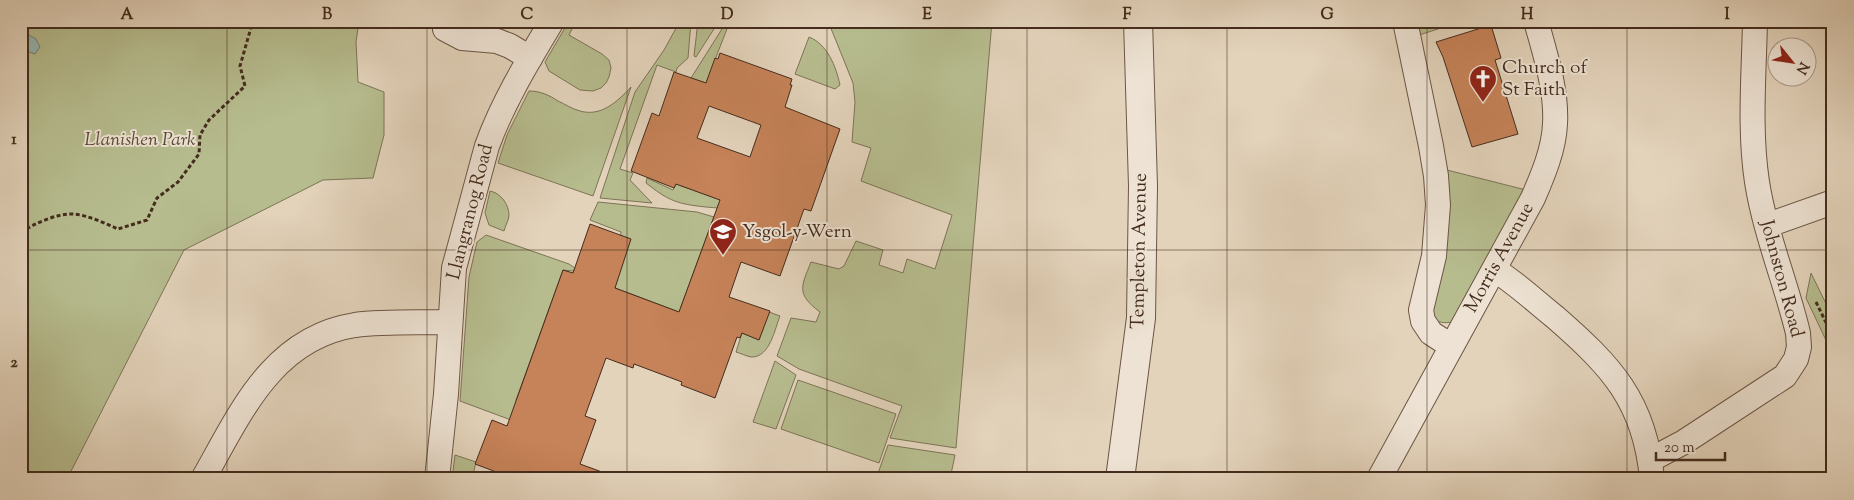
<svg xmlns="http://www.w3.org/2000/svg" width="1854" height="500" viewBox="0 0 1854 500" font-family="'Sorts Mill Goudy',serif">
  <rect width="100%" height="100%" fill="#e3d3bb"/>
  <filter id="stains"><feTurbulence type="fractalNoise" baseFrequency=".004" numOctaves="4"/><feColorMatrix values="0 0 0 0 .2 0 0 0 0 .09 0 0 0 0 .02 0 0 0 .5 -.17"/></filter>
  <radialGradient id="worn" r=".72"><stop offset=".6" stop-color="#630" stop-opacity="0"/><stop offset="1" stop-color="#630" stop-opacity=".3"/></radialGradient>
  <g fill="#b6bc8e" stroke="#7d7456">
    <polygon points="21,21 359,21 356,42 358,82 384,92 384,135 373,178 323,180 184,250 67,479 21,479"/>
    <polygon points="569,21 576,21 569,35 602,54 609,60 611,68 609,77 606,83 601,88 593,91 580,90 549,71 545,62"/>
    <polygon points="680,21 691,21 688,58 677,68 676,72 657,65 620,169 633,173 630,180 652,203 600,198 635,92 664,50"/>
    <polygon points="698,21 719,21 696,57 694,56"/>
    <polygon points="727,21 730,21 706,83 691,78"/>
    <path d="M828,21H992L956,448L890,438L902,406L799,369L777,356L791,318L816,322L820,312C796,294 801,287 811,262L839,269L844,266L856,241L883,250L879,265L903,273L907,259L935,269L952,215L861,181L871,148L852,142L855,102L853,83Z"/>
    <polygon points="1412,21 1463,21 1416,36"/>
    <path d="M809,37C827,44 836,66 840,85L835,89L795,74Z"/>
    <path d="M631,87L593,196L498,163L507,135L529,91C540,91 549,95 558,101C565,104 572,109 580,111C601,117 617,102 631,87Z"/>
    <path d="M1443,169L1526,190L1452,322C1441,324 1435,322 1429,312Z"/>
    <path d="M647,178L673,190L676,184L732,204C721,209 718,208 706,207C677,204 669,201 646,183Z"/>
    <path d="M490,191C501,193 509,205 509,215C509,220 505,226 504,231L489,225L485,213Z"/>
    <polygon points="598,202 697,212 714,217 679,312 615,288 621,232 590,220"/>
    <polygon points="486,235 569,264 575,268 573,271 563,270 516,400 527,426 460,401 469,277 477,242"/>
    <polygon points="1811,273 1833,318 1833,355 1806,298"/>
    <path d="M769,312L780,316C775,328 770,358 751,357C746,356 740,353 736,352L742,333L759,340Z"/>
    <polygon points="775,361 796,375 776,429 753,422"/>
    <polygon points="798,380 896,414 879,463 781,429"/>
    <polygon points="888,445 955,455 950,479 876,479"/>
    <polygon points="455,455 476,462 473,475 483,479 452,479"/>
  </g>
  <polygon fill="#96b7b5" stroke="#757f78" points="27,34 36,39 40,47 35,54 24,50 21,51 21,40"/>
  <g fill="#c68258" stroke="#442c1d" fill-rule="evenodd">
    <polygon points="1491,25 1501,58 1495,60 1518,134 1472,147 1443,57 1436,42"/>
    <path d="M720,53L792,79L790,85H792L785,107L840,129L811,211L804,209L780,276L741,262L729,297L770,311L759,340L742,333L740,338L737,337L715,398L681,385L682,382L634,364L633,368L606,358L585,416L596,420L580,464L613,476V479H515L475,464L492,420L507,426L563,270L573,273L590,224L631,239L615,288L679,312L720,200L676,184L674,188L631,171L652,113L659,116L674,72L706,83L715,58L718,59ZM709,106L761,125L750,157L697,138Z"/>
  </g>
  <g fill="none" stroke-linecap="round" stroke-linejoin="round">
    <defs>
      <g id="minor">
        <polyline points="1405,21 1431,146 1436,176 1438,205 1434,256 1421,310 1423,321 1431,333 1451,346"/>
        <polyline points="445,29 462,38 497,41 510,46 530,58"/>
        <polyline points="1768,225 1833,202"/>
        <path d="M1495,270C1516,283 1535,301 1555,317C1611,366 1645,401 1652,479"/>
        <path d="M1650,460L1684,442L1785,376L1796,359L1799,347L1798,333C1786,283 1765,233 1757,182C1749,129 1754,74 1755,21"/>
        <path d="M203,479C240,414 272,338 355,325C386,321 418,323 450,322"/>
        <path d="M437,479L446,394L454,268L487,146C503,102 528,61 552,21"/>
        <path d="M1379,479L1533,198C1543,175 1554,149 1555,124C1557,90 1545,54 1536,21"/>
      </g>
      <polyline id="tertiary" points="1120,479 1141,318 1143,186 1138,21"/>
    </defs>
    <use href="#minor" stroke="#6c5644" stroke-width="26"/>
    <use href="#tertiary" stroke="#6c5644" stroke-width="30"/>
    <g stroke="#442c1d" stroke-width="3" stroke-dasharray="4 2.5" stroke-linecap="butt">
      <path d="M21,232C34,224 57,213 73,214C88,215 104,223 118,229L147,220L157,198L178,182L199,154L200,135L209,120L245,86L240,66L252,24L258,21"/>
      <polyline points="1816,302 1833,337"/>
    </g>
    <use href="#minor" stroke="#ede2d3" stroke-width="24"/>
    <use href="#tertiary" stroke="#ede2d3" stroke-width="28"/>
  </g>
  <path fill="none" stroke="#442c1d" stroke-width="1" stroke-opacity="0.55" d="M227,21V479M427,21V479M627,21V479M827,21V479M1027,21V479M1227,21V479M1427,21V479M1627,21V479M21,250H1833"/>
  <defs>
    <symbol id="church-pin" viewBox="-11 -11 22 30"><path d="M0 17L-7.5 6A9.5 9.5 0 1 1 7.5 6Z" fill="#8f2418" stroke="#ede2d3"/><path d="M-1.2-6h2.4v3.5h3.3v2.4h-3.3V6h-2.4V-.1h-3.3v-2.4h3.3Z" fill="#fff"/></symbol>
    <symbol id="school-pin" viewBox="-11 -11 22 30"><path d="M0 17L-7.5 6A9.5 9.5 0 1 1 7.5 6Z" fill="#8f2418" stroke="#ede2d3"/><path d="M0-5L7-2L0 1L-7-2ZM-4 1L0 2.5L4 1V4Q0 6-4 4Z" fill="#fff"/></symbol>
  </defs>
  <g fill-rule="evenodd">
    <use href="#church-pin" x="1467" y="63" width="32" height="43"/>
    <use href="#school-pin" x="707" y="216" width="32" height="43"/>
  </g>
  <g text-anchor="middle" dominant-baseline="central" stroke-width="4" stroke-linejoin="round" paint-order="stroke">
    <g font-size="19" fill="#442c1d" stroke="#ede2d3" text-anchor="start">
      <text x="1502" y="68">Church of<tspan x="1502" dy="22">St Faith</tspan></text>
      <text x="742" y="232">Ysgol-y-Wern</text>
    </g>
    <g font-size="19" font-style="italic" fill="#5b4934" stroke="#ede2d3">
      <text x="140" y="140">Llanishen Park</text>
    </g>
    <g font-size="19" fill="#442c1d" stroke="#ede2d3">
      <text transform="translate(471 212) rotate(-76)">Llangranog Road</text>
      <text transform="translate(1140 251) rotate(-89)">Templeton Avenue</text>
      <text transform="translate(1500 258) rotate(-61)">Morris Avenue</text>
      <text transform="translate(1781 279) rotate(75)">Johnston Road</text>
    </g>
  </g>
  <rect width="1854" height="500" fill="none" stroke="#e3d3bb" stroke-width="55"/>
  <g transform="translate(1792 62) rotate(120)"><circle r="24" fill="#ede2d3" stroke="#a9998a"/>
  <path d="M0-4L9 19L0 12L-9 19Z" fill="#8f2418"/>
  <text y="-8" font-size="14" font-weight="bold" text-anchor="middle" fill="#442c1d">N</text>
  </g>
  <path d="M1656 452v8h69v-8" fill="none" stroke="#442c1d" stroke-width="2.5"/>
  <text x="1664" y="452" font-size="15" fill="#442c1d" stroke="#ede2d3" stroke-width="4" paint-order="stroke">20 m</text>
  <rect x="28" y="28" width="1798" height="444" fill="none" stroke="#442c1d" stroke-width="2"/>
  <g font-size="16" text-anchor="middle" font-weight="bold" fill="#442c1d">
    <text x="127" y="19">A</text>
    <text x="327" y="19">B</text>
    <text x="527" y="19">C</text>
    <text x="727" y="19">D</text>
    <text x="927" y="19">E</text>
    <text x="1127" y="19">F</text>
    <text x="1327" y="19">G</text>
    <text x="1527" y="19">H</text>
    <text x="1727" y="19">I</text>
    <text x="14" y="144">1</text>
    <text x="14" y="367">2</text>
  </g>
  <rect width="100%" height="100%" filter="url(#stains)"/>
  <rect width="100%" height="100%" fill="url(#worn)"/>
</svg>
